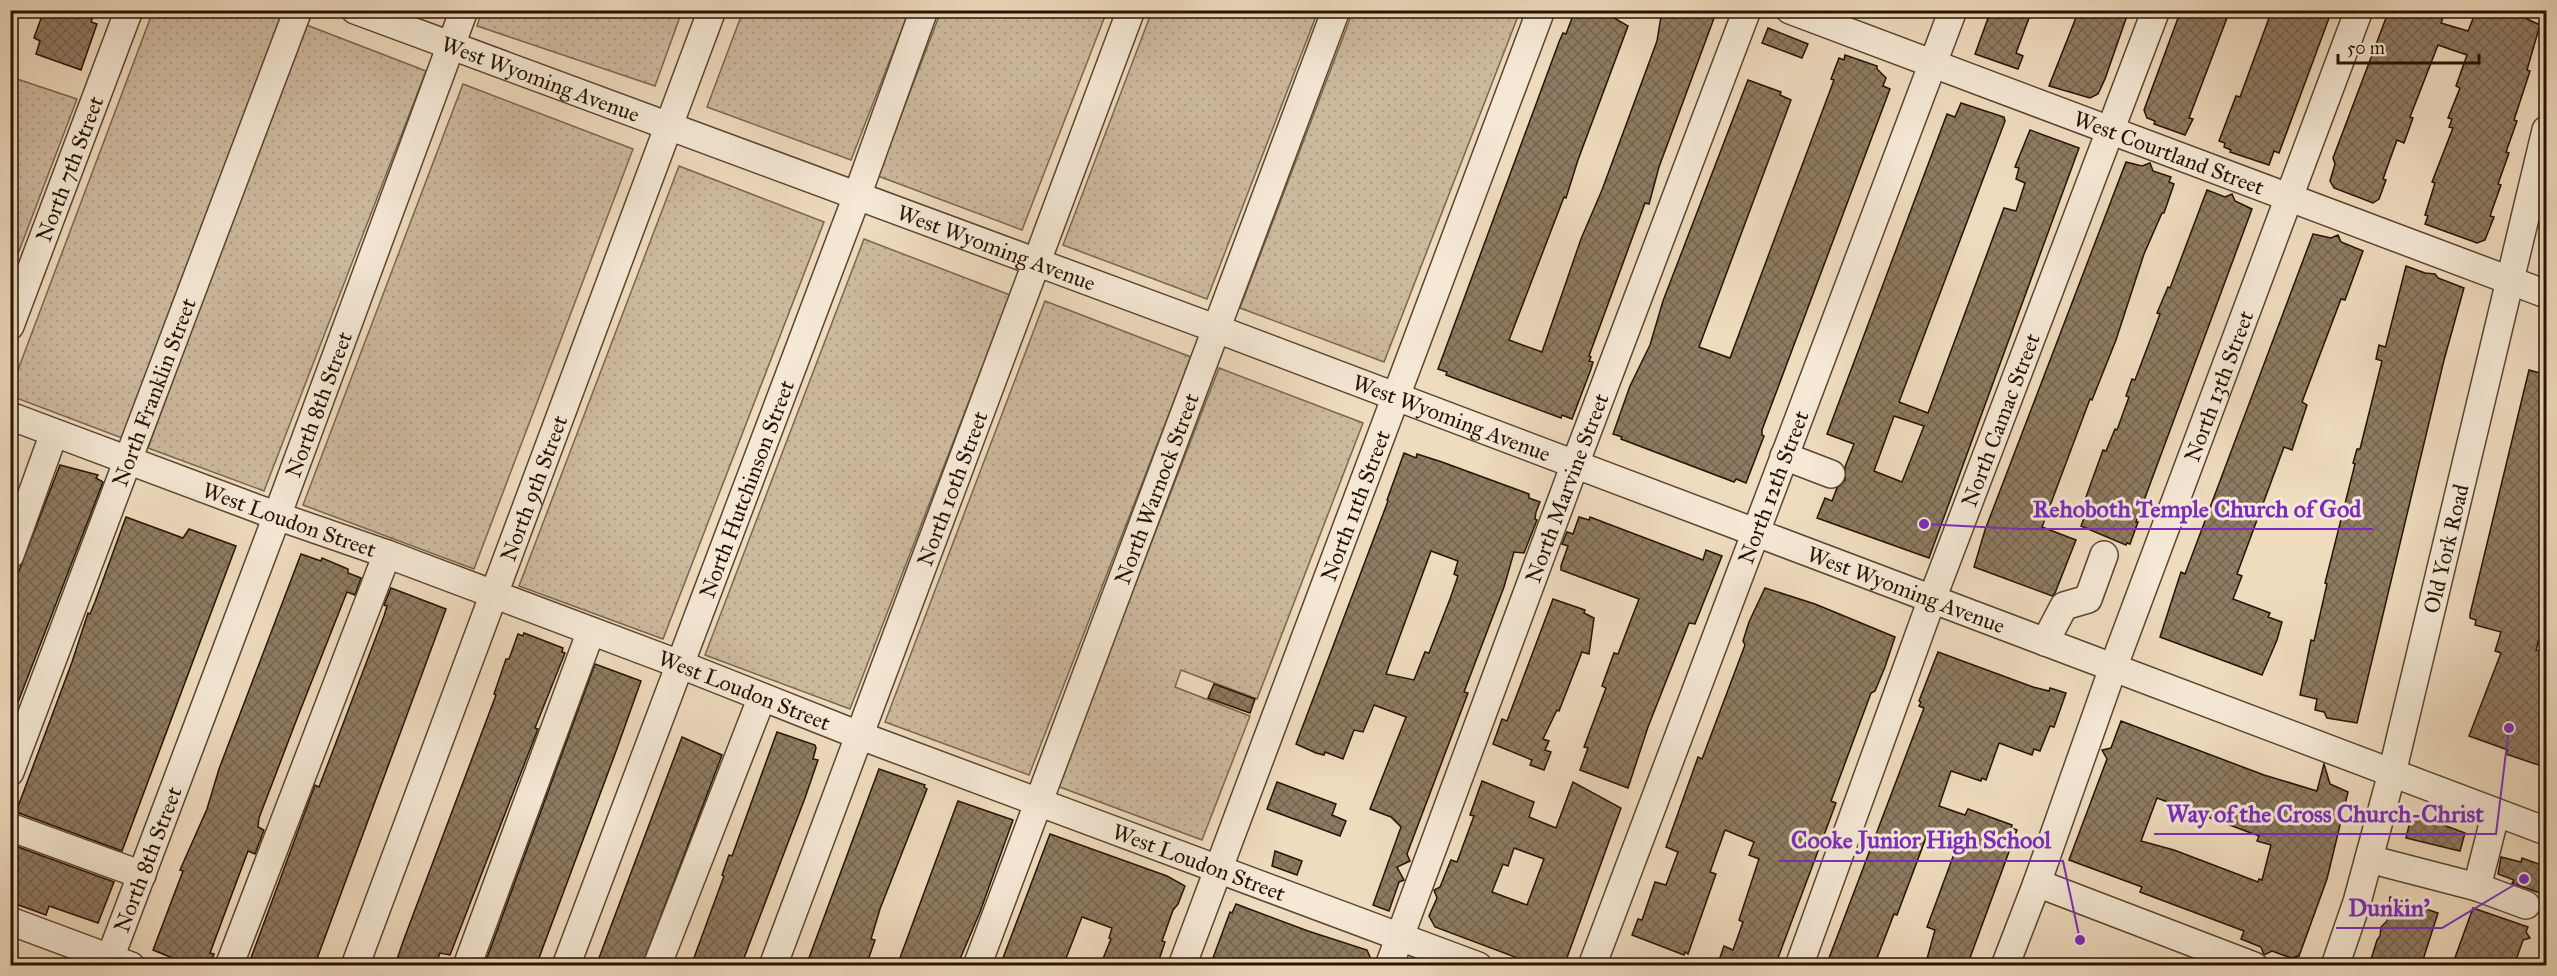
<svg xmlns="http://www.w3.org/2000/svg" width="2557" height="976" viewBox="0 0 2557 976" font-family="'IM FELL Great Primer',serif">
  <defs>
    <pattern id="grass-dots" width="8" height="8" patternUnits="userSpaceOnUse" patternTransform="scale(1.5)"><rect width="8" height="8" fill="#cdb99e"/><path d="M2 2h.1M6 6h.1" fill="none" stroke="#b09e86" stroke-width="1.8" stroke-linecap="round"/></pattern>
    <pattern id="building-cross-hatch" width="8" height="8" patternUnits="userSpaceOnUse" patternTransform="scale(1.5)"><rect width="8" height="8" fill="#8f7b63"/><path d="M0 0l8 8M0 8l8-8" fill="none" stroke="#75644f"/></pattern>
  </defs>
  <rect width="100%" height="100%" fill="#efdbbe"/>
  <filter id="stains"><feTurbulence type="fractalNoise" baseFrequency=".00333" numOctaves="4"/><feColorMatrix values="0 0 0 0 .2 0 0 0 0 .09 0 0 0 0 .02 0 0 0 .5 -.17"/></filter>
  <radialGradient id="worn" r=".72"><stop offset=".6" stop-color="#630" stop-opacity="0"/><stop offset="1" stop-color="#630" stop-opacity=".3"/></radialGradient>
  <g fill="url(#grass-dots)" stroke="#7a6650" stroke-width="1.5">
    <polygon points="153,11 262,11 284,19 122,438 11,396 10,391"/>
    <polygon points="482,11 482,10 682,11 655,86 477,26"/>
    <polygon points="743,11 909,11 851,160 707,107"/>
    <polygon points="941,11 1107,11 1022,230 878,176"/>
    <polygon points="1152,11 1318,11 1207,299 1063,245"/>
    <polygon points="1353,11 1520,11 1384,362 1240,308"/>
    <polygon points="304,24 426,71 264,491 148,448"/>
    <polygon points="11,77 77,99 11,272 10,77"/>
    <polygon points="463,84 633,149 474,569 303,505"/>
    <polygon points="679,166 824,222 663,639 519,586"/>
    <polygon points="864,239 1010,295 850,709 705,655"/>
    <polygon points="1045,301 1191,357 1029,775 885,722"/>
    <polygon points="1219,368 1363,423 1257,699 1181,670 1175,687 1250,716 1202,840 1057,786"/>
  </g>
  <g fill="url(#building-cross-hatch)" stroke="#271301" stroke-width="1.5" fill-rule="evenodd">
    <polygon points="44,10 95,10 91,22 97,24 81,70 36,54 40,41 34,38"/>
    <polygon points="1575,10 1601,10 1628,26 1578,160 1566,198 1564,197 1509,340 1542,352 1581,239 1602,190 1657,41 1662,10 1717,10 1659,167 1649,204 1645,203 1589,356 1591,357 1589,361 1593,362 1591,369 1572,419 1562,415 1561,418 1483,389 1446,375 1447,372 1438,369 1559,42 1563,33 1566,34"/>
    <polygon points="1991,10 2032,10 2016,53 2023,56 2018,69 1975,54"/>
    <polygon points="2079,10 2129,10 2105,79 2098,94 2090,98 2049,86"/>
    <polygon points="2181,10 2230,10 2189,118 2193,119 2185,135 2154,124 2155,121 2147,118 2144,110"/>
    <polygon points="2272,10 2332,10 2279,153 2274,151 2269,165 2230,152 2231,150 2224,147 2225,143 2219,141 2236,96 2240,97"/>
    <polygon points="2389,10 2446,10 2441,23 2468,31 2475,14 2478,16 2480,10 2508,10 2540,25 2527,70 2530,71 2514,120 2517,121 2506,152 2509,153 2498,184 2501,185 2490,216 2494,217 2485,240 2477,243 2425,224 2428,216 2425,215 2435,183 2432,182 2453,128 2449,127 2452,119 2448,118 2460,88 2456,86 2467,55 2438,45 2410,117 2413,118 2404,143 2397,140 2388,165 2383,179 2386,180 2379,199 2373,203 2334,188 2330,181 2335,164 2333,158"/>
    <polygon points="1768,28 1808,44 1802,58 1762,43"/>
    <polygon points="1845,55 1877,66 1877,69 1886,78 1883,86 1890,89 1762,430 1762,435 1764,436 1746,483 1736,479 1734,482 1621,439 1622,437 1613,434 1630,386 1650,345 1663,301 1748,80 1781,92 1780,95 1791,100 1699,347 1730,358 1834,80 1831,79 1839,58 1844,60"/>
    <path d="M1961,103L2004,117L2005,121L1899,402L1928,413L2004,208L2016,211L2025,183L2016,179L2019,168L2015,167L2030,130L2079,148L1929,558L1817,518L1825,498L1832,501L1837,488L1845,480V467L1854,444L1827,434L1947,114L1955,117ZM1894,416L1924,426L1902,482L1874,471Z"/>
    <polygon points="2126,162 2142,166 2150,163 2153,171 2171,177 2169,182 2174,184 2164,213 2162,213 2144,254 2116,340 2092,400 2090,399 2042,527 2076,540 2055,593 2052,596 1974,567 1985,530"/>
    <polygon points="2207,190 2225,197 2232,194 2235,201 2252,209 2136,522 2138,522 2130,544 2127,543 2126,545 2081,526 2087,510 2082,508 2103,450 2106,451 2115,429 2117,430 2129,397 2126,396 2132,379 2135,380 2160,314 2157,313 2168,287 2170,288"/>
    <polygon points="2313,234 2331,238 2338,235 2341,242 2363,251 2345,300 2341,299 2302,402 2307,405 2292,450 2284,447 2237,574 2242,576 2233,599 2270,613 2268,617 2282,622 2277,640 2262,675 2160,637 2181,572 2185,574"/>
    <polygon points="2406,266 2425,273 2435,274 2438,278 2464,288 2444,360 2357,723 2327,718 2324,712 2315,710 2317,699 2300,695 2311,640 2314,641 2327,584 2325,583 2355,464 2353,463 2357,449 2360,449 2382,361 2376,359 2379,345 2385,347 2386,345"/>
    <polygon points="2529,370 2547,375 2547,610 2536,650 2544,652 2541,660 2547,662 2547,768 2506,754 2508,750 2469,736 2501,653 2495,651 2501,632 2475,625 2476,620 2470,618 2470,614"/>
    <path d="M1404,453L1416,458L1417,454L1442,462L1529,494V498L1540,502L1536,512L1535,519L1537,520L1524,553L1514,552L1504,587L1464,692L1468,693L1407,854L1410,861L1397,867L1404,880L1399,882L1389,911L1373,905L1401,827L1391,817L1370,809L1406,717L1374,705L1363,732L1354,730L1343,759L1325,752L1324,755L1316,753L1296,744L1388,501L1387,500ZM1431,551L1458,561L1454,574L1458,576L1450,599L1429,653L1425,652L1414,680L1386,674Z"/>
    <polygon points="60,465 98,475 96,478 103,482 10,723 10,594"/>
    <polygon points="126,517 183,538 189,529 236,546 122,851 16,812 72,662 88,613 90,614 95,602"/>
    <polygon points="1579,517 1589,520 1590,517 1703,560 1706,550 1722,556 1695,624 1689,623 1648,727 1628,788 1580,770 1588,748 1584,747 1587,739 1606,688 1602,686 1614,653 1618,654 1639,599 1561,570 1561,566 1568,546 1562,544 1567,532 1573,534"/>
    <polygon points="301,554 321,561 322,558 348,569 348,573 361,578 355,595 347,592 298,716 259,818 258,827 264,830 255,854 248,851 210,953 214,954 210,966 192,966 153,950 183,871 180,870 207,809 219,769"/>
    <polygon points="391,588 446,609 318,956 314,966 248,966 315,785 319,787 329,761 384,616 387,606 384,605"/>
    <polygon points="1765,588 1815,604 1895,637 1885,667 1875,691 1871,693 1831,801 1836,803 1775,966 1717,966 1724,946 1733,950 1743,922 1739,920 1759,859 1749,855 1754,842 1725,830 1710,872 1716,874 1688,954 1685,952 1684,955 1632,935 1638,919 1642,920 1655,882 1666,885 1678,852 1666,847 1698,757 1702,759 1745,645 1743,641 1749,622"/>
    <polygon points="1553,599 1585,610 1584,613 1594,618 1589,654 1582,652 1559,711 1557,710 1543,739 1549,741 1545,750 1551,752 1544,770 1530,765 1532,760 1493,744 1502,719 1507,721"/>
    <polygon points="524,633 563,648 562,652 565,653 535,728 538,729 450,955 440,953 435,966 406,966 396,962 404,939 496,695 494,694 506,659 509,659 518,634 523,636"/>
    <polygon points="1938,652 2033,687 2049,691 2050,688 2066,693 2054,727 2050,726 2040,751 2034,749 2032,755 1999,743 1986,780 1982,778 1981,781 1951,771 1939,806 1965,815 1968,809 2012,825 2011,828 2017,830 1967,966 1925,966 1935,930 1927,927 1957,846 1927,835 1897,915 1894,914 1874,966 1826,966 1924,708 1919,706 1921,702 1919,701"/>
    <polygon points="595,664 641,681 615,754 536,966 484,966"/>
    <polygon points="1214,684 1255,699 1250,713 1208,698"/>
    <path d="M2121,721L2264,775L2317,791L2324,764L2330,784L2348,792L2327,879L2299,956L2291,958L2272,951L2264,955L2261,947L2241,939L2244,931L2140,892L2142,887L2069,860L2107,759L2102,750L2111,748ZM2157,798L2259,836L2257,841L2271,845L2262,880L2259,879L2258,882L2174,850L2141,841Z"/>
    <polygon points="777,732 815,745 816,748 813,759 818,760 805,798 741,966 691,966 724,876 722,875 729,855 732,856"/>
    <polygon points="682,737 722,755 642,966 596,966"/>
    <polygon points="879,769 925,785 924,787 927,789 880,909 871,939 875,940 866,966 806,966"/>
    <path d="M1482,781L1534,802L1529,817L1556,828L1573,782L1621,808L1564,966H1526L1523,960L1435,927L1429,916L1437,898L1434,890L1440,887L1451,860L1457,862L1474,816L1470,815ZM1514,848L1544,859L1527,905L1492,892L1503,864L1508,866Z"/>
    <polygon points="1277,782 1336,804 1332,815 1346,821 1340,836 1267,809"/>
    <polygon points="958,801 1013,820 980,912 957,966 897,966"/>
    <polygon points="2419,816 2465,833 2460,851 2406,838 2411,817 2418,818"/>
    <polygon points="1050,834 1167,876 1185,886 1178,904 1173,910 1162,941 1165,942 1157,966 1100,966 1111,939 1109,938 1112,928 1082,917 1063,966 1000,966"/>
    <polygon points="10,844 114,882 98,923 49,906 46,915 10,902"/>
    <polygon points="1275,851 1302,861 1297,875 1272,866"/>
    <polygon points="2501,857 2521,862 2522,858 2547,867 2547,875 2540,893 2512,883 2514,880 2498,874"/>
    <polygon points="2390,897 2438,913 2421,966 2369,966 2377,940 2380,936 2381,927 2387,921"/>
    <polygon points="1236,904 1308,931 1367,950 1370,957 1366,966 1210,966 1230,912 1232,913"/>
    <polygon points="2473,908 2528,927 2526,932 2530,938 2523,940 2514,966 2452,966"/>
  </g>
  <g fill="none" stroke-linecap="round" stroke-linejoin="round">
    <defs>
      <g id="minor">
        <path id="s1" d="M355,10L1217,329L2546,831"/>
        <path id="s2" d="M1790,10L2546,294"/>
        <path id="s3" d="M10,326L129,10"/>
        <path id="s4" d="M10,416L277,516L387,554L679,664L861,736L1478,966"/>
        <polyline points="1784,456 1831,474"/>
        <polyline points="10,555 54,433"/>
        <polyline points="2045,642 2064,606 2088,599 2104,555"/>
        <path id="s5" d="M10,772L298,10"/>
        <polyline points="10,827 142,875"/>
        <polyline points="2369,859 2477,887 2496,812"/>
        <polyline points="2037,883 2254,966"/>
        <polyline points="2477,887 2526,905"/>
        <polyline points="10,921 131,966"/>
        <path id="s6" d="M107,966L277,516L464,10"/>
        <polyline points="229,966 387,554"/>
        <path id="s7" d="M355,966L712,10"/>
        <polyline points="467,966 591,631"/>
        <path id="s8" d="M566,966L857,196L924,10"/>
        <polyline points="657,966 762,697"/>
        <path id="s9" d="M773,966L1131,10"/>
        <path id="s10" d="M977,966L1336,10"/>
        <path id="s11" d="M1182,966L1541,10"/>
        <path id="s12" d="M1389,966L1575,464L1747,10"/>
        <path id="s13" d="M1592,966L1953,10"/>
        <path id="s14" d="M1799,966L1932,599L2156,10"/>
        <path id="s15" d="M2005,966L2037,883L2113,668L2359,10"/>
        <path id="s16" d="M2335,966L2357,902L2392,773L2546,130"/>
      </g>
    </defs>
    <use href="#minor" stroke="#594530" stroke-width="30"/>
    <use href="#minor" stroke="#f5e8d5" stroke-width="27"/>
  </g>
  <g text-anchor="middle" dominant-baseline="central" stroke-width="6" stroke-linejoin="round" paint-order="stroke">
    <g font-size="22" fill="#271301" stroke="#f5e8d5">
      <text stroke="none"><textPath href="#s1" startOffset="198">West Wyoming Avenue</textPath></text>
      <text stroke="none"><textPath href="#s2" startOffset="405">West Courtland Street</textPath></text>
      <text stroke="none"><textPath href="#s3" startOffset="168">North 7th Street</textPath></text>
      <text stroke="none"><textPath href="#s1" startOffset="684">West Wyoming Avenue</textPath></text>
      <text stroke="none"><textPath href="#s15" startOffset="618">North 13th Street</textPath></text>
      <text stroke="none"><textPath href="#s5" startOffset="406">North Franklin Street</textPath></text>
      <text stroke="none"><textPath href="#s6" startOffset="600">North 8th Street</textPath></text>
      <text stroke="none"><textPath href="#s1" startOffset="1170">West Wyoming Avenue</textPath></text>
      <text stroke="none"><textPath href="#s14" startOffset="582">North Camac Street</textPath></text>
      <text stroke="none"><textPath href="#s12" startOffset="510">North Marvine Street</textPath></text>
      <text stroke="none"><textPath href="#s7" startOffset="510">North 9th Street</textPath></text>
      <text stroke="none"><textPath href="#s8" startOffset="510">North Hutchinson Street</textPath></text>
      <text stroke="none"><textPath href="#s9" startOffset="510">North 10th Street</textPath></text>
      <text stroke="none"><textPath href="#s10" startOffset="510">North Warnock Street</textPath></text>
      <text stroke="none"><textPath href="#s13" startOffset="512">North 12th Street</textPath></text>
      <text stroke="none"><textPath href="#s11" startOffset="492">North 11th Street</textPath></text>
      <text stroke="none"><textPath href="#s4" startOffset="298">West Loudon Street</textPath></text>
      <text stroke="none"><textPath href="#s16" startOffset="432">Old York Road</textPath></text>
      <text stroke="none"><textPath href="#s1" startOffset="1656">West Wyoming Avenue</textPath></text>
      <text stroke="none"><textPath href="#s4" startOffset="784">West Loudon Street</textPath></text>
      <text stroke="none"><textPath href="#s6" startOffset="114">North 8th Street</textPath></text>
      <text stroke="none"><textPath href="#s4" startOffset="1270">West Loudon Street</textPath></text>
    </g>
  </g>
  <path fill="none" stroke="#7b2cbf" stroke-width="2" d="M1924 524L2021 529H2373M2509 728L2496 834H2154M2080 940L2063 861H1779M2524 879L2442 928H2336"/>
  <g fill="#7b2cbf" stroke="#f5e8d5" stroke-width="2">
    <circle cx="1924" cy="524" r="6"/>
    <circle cx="2509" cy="728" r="6"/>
    <circle cx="2080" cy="940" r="6"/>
    <circle cx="2524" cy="879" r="6"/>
  </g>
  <g font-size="24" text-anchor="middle" font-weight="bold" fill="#7b2cbf" stroke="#f5e8d5" stroke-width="6" stroke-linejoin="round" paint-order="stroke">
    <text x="2197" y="517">Rehoboth Temple Church of God</text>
    <text x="2325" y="822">Way of the Cross Church-Christ</text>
    <text x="1921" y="848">Cooke Junior High School</text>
    <text x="2389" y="916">Dunkin'</text>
  </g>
  <rect width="2557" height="976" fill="none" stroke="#efdbbe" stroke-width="36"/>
  <rect x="12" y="12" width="2533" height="952" fill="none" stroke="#271301" stroke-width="3"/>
  <rect x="18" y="18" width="2521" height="940" fill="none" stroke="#271301" stroke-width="1.5"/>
  <path d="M2338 54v9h141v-9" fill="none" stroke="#271301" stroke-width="3"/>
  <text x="2347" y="54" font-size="18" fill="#271301" stroke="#f5e8d5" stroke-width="4.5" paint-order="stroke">50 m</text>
  <rect width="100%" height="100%" filter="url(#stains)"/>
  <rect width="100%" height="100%" fill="url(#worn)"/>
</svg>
